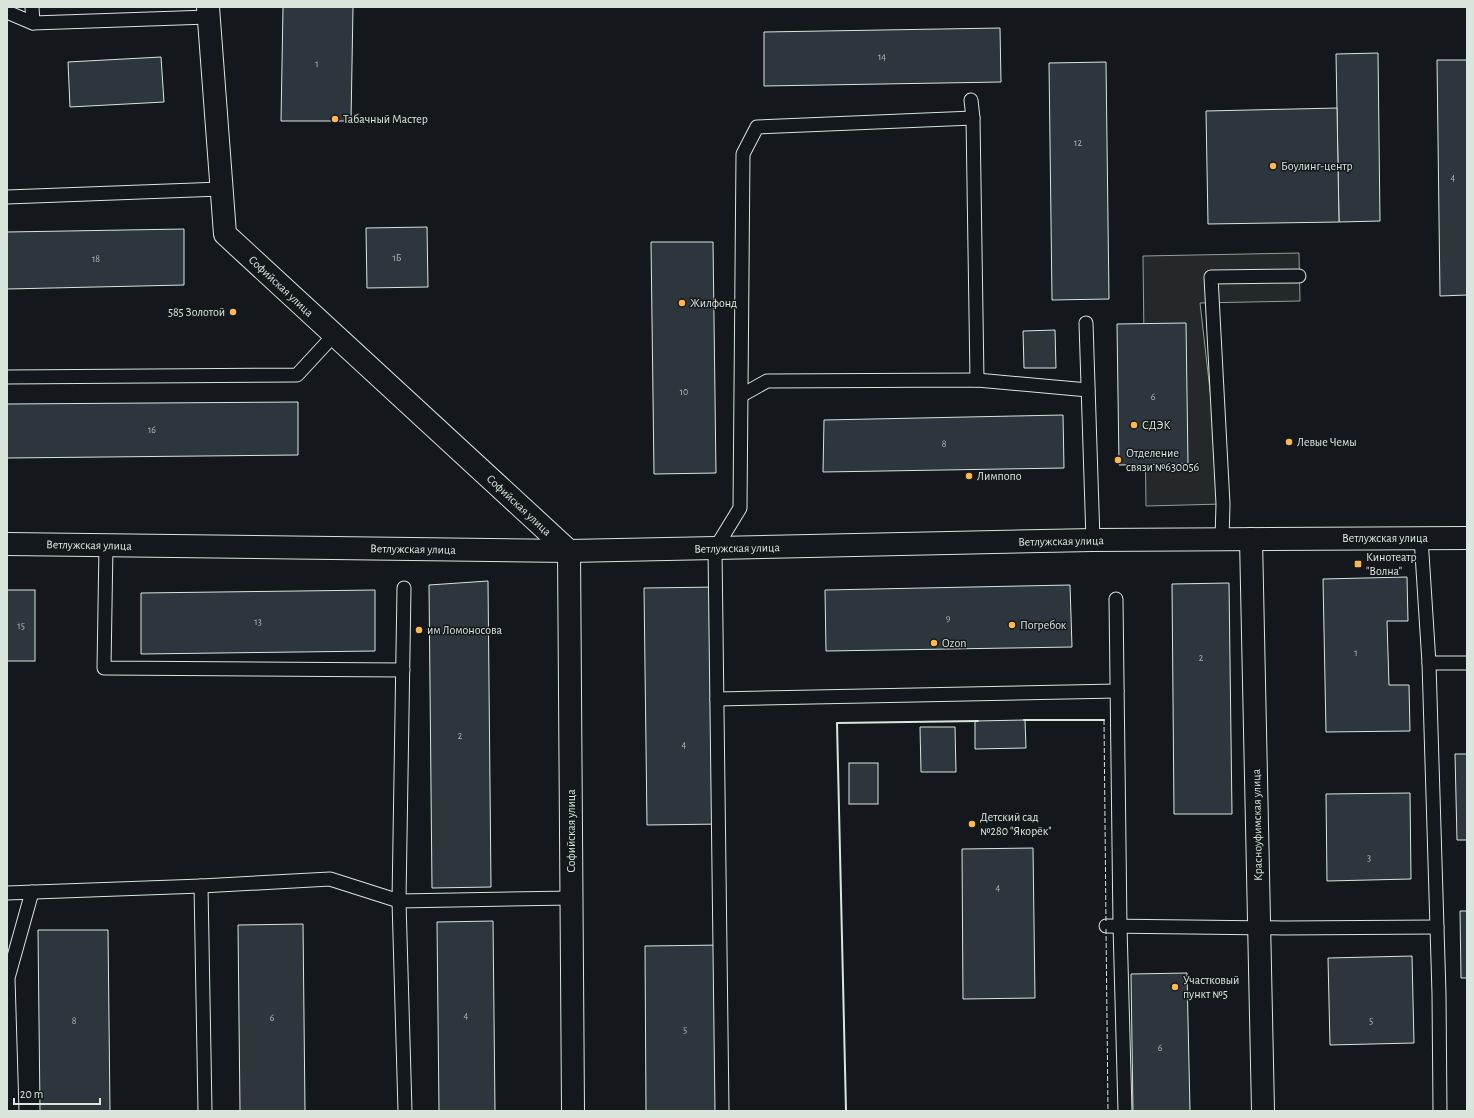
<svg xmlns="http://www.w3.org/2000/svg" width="1474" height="1118" viewBox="0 0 1474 1118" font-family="'Alegreya Sans',sans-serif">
  <rect width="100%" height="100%" fill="#14181c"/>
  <polygon fill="#24282b" stroke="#939e99" points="1299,253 1300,301 1200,303 1223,504 1146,506 1143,256"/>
  <g fill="#2c363c" stroke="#d8e6dc">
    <polygon points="283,7 353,7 351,121 281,121"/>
    <polygon points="1000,28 1001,82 764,86 764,32"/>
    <polygon points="1378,53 1380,221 1339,222 1336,54"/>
    <polygon points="161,57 164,102 70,107 68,62"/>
    <polygon points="1437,60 1467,60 1467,295 1440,296"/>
    <polygon points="1106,62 1109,299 1052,300 1049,63"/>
    <polygon points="1337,108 1339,222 1208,224 1206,111"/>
    <polygon points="427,227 428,287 367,288 366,228"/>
    <polygon points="184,229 184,285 7,289 7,232"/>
    <polygon points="651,242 713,242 716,473 654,474"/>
    <polygon points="1186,323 1188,464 1119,465 1117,324"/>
    <polygon points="1055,330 1056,368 1024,368 1023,331"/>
    <polygon points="298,402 298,455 7,458 7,404"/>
    <polygon points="1063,415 1064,468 823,472 824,420"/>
    <polygon points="1407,577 1408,621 1387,621 1389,685 1409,685 1410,731 1326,732 1323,579"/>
    <polygon points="488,581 491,887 432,888 429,585"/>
    <polygon points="1229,583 1232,814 1174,814 1172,584"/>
    <polygon points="1070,585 1072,647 826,651 825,590"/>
    <polygon points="720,587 723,824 647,825 644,588"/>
    <rect x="7" y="590" width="28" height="71"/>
    <polygon points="375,590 375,651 141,654 141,593"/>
    <polygon points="1025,720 1026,748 975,749 975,721"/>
    <polygon points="920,727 955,727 956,772 921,772"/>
    <polygon points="1455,754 1467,754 1467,840 1457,840"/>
    <rect x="849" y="763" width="29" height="41"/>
    <polygon points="1410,793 1411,879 1327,881 1326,794"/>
    <polygon points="1033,848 1035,998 963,999 962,849"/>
    <polygon points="1460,911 1467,911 1467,978 1461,978"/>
    <polygon points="493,921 495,1111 439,1111 437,922"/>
    <polygon points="303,924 305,1111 240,1111 238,925"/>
    <polygon points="38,930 108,930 110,1111 40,1111"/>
    <polygon points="723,945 725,1111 646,1111 645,946"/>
    <polygon points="1412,956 1414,1043 1330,1045 1328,958"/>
    <polygon points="1187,973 1190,1111 1133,1111 1131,974"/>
  </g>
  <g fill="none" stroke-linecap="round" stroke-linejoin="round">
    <defs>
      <g id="service">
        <polyline points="32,7 33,23"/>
        <polyline points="7,12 33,23 208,17"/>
        <polyline points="971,100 973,118 977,380"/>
        <polyline points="7,197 221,189"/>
        <polyline points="1086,323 1093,540"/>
        <polyline points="7,377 297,375 334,335"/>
        <polyline points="742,395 767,381 977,380 1088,390"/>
        <polyline points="1421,538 1429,663 1439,994 1440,1111"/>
        <polyline points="1222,540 1223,504 1211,277 1299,276"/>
        <polyline points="106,545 104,668 403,670"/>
        <polyline points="404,588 399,901 405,1111"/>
        <polyline points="1116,599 1120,926 1125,1111"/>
        <polyline points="1429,663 1467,663"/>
        <polyline points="717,699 1117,691"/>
        <polyline points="201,886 205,1111"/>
        <polyline points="7,893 201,886 330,879 399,901 572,898"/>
        <polyline points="1106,926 1283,928 1437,927"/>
        <polyline points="12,1111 8,978 32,892"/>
        <polyline points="722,1111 715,549 740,508 743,154 757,127 973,118"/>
      </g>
      <polyline id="minor" points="1251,539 1263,1111"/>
      <polyline id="tertiary" points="7,544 569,551 1093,540 1467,538"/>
      <polyline id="secondary" points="208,7 225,234 569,551 573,1111"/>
    </defs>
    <use href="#service" stroke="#d8e6dc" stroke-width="15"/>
    <use href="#minor" stroke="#d8e6dc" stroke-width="24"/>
    <use href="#tertiary" stroke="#d8e6dc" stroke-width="24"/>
    <use href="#secondary" stroke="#d8e6dc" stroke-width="24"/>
    <use href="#service" stroke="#14181c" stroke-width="13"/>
    <use href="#minor" stroke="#14181c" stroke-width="22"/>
    <use href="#tertiary" stroke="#14181c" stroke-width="22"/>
    <use href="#secondary" stroke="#14181c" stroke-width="22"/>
    <g stroke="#d8e6dc" stroke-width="1" stroke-dasharray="5 2" stroke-linecap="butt">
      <polyline points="1104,720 1106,923"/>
      <polyline points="1106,929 1108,1111"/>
    </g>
    <g stroke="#d8e6dc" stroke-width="2">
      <polyline points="1024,720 1104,720"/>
      <polyline points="846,1111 837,723 978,721"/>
    </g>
  </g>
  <g fill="#ffb74d" stroke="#14181c" stroke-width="1.5">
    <circle cx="335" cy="119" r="4"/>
    <circle cx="1273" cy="166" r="4"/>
    <circle cx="682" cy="303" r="4"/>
    <circle cx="233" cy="312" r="4"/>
    <circle cx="1134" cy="425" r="4"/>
    <circle cx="1289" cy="442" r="4"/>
    <circle cx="1118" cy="460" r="4"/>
    <circle cx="969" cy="476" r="4"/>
    <rect x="1354" y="560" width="8" height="8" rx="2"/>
    <circle cx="1012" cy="625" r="4"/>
    <circle cx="419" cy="630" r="4"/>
    <circle cx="934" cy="643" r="4"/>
    <circle cx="972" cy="824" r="4"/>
    <circle cx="1175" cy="987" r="4"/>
  </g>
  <g text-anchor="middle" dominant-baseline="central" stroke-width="3" stroke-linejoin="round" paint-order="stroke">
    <g font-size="10" fill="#adbab4">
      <text x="882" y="57">14</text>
      <text x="317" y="64">1</text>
      <text x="1078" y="143">12</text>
      <text x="1453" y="178">4</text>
      <text x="397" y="258">1Б</text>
      <text x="96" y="259">18</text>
      <text x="684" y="392">10</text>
      <text x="1153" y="397">6</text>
      <text x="152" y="430">16</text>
      <text x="944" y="444">8</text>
      <text x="948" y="618">9</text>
      <text x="258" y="622">13</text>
      <text x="21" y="626">15</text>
      <text x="1356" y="653">1</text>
      <text x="1201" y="658">2</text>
      <text x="460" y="736">2</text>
      <text x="684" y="745">4</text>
      <text x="1369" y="858">3</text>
      <text x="998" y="888">4</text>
      <text x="466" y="1016">4</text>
      <text x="272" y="1018">6</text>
      <text x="74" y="1021">8</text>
      <text x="1371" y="1021">5</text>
      <text x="685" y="1030">5</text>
      <text x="1160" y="1048">6</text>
    </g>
    <g font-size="12" fill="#d8e6dc" stroke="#14181c" text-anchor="start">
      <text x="343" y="119">Табачный Мастер</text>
      <text x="1281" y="166">Боулинг-центр</text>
      <text x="690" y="303">Жилфонд</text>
      <text x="225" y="312" text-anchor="end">585 Золотой</text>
      <text x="1142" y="425">СДЭК</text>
      <text x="1297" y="442">Левые Чемы</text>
      <text x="1126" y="453">Отделение<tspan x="1126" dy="14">связи №630056</tspan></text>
      <text x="977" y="476">Лимпопо</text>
      <text x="1366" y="557">Кинотеатр<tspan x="1366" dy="14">"Волна"</tspan></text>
      <text x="1020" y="625">Погребок</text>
      <text x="427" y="630">им Ломоносова</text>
      <text x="942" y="643">Ozon</text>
      <text x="980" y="817">Детский сад<tspan x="980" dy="14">№280 "Якорёк"</tspan></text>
      <text x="1183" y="980">Участковый<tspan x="1183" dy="14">пункт №5</tspan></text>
    </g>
    <g font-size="12" fill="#d8e6dc" stroke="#14181c">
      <text transform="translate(281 286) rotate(43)">Софийская улица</text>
      <text transform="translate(519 505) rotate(43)">Софийская улица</text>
      <text x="1385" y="538">Ветлужская улица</text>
      <text transform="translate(1061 541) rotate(-1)">Ветлужская улица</text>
      <text transform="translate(89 545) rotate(1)">Ветлужская улица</text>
      <text transform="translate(737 548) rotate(-1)">Ветлужская улица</text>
      <text transform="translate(413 549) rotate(1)">Ветлужская улица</text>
      <text transform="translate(1257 825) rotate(-91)">Красноуфимская улица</text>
      <text transform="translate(571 831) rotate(-90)">Софийская улица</text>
    </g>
  </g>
  <rect width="1474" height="1118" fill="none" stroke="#d8e6dc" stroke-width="16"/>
  <path d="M14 1098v6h86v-6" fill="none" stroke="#d8e6dc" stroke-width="2"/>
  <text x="20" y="1098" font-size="12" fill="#d8e6dc" stroke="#14181c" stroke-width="3" paint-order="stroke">20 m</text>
</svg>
